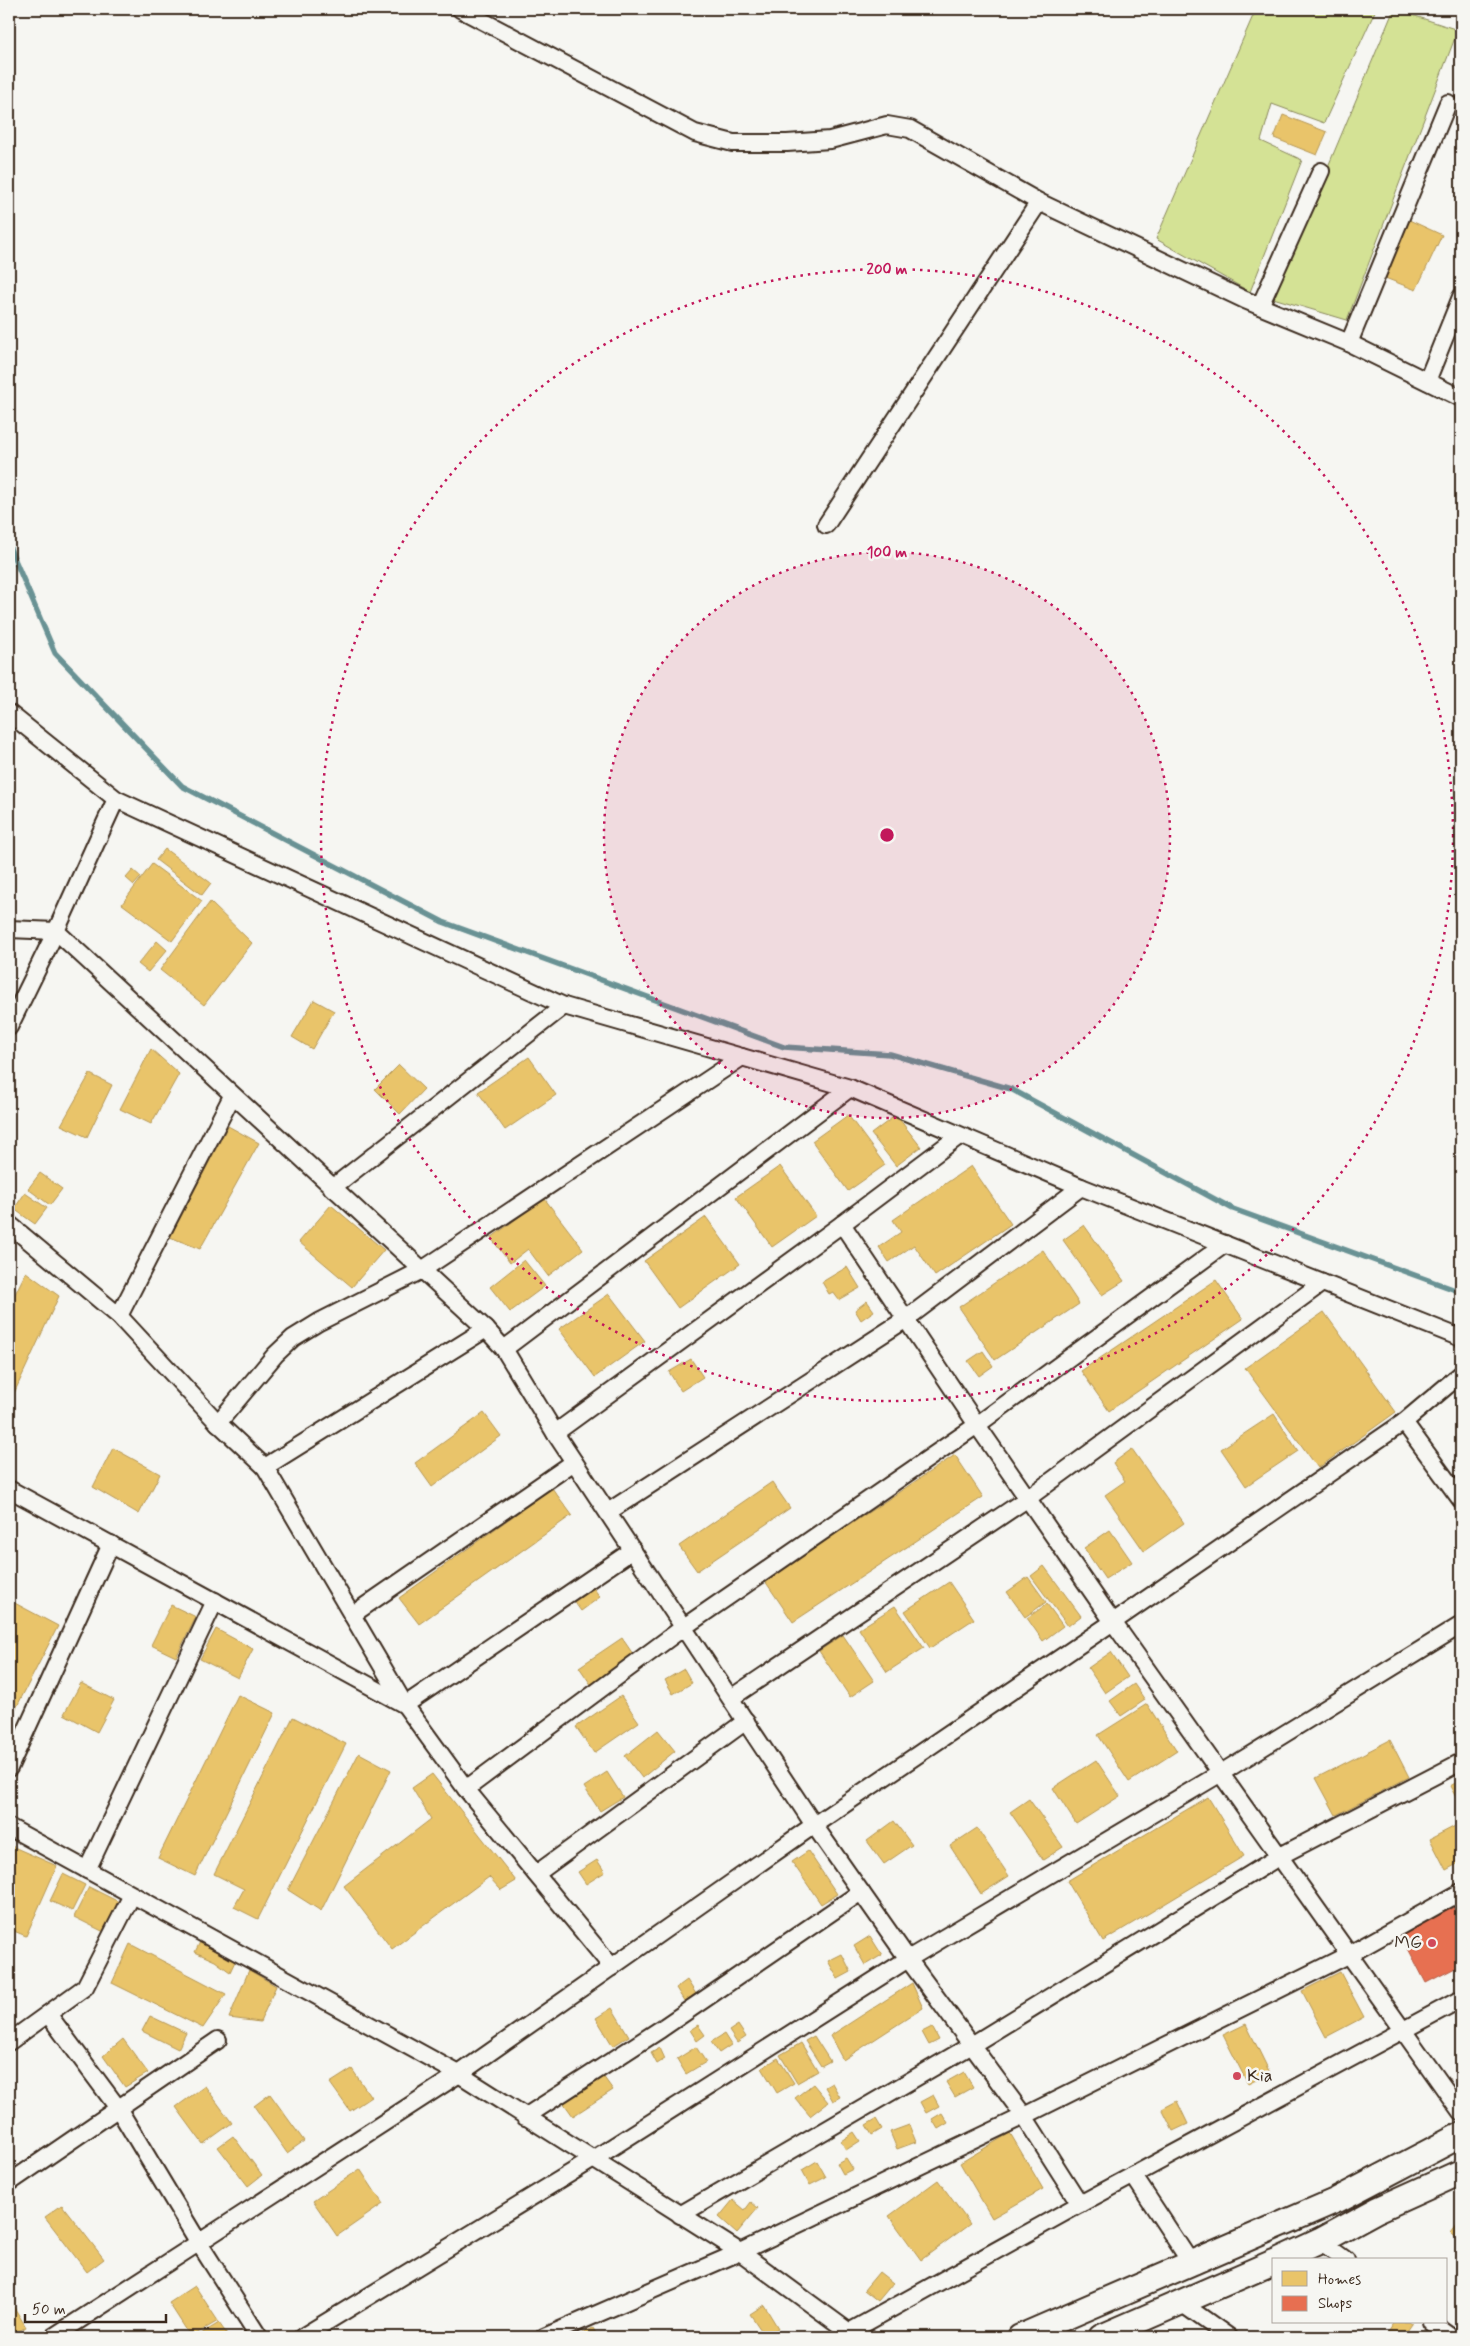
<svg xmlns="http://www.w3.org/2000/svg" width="1470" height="2346" viewBox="0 0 1470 2346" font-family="Mynerve,sans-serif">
  <rect width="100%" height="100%" fill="#f6f6f2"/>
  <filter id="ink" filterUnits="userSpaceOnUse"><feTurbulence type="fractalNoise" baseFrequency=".02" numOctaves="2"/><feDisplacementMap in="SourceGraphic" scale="10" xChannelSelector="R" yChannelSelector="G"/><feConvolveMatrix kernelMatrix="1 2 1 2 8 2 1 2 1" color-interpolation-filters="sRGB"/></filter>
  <g filter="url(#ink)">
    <g fill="#d4e295" stroke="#88865a">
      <polygon points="1256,9 1376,9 1324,123 1272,104 1261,141 1302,160 1250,292 1156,239"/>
      <polygon points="1394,9 1458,30 1347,320 1273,298"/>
    </g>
    <g fill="#e9c46a" stroke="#b59653">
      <polygon points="1283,115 1327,132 1317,155 1274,138"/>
      <polygon points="1407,219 1442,235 1416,290 1380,276"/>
      <polygon points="165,849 211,883 202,895 156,860"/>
      <polygon points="152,864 202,901 172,941 122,904"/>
      <polygon points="133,870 141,877 134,885 126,878"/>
      <polygon points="210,902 252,943 204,1005 160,970"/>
      <polygon points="157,941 167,950 148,972 138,964"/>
      <polygon points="314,1000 334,1011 312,1049 292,1037"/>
      <polygon points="151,1049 179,1074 151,1124 120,1109"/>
      <polygon points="529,1057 556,1095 505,1130 478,1092"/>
      <polygon points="399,1065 424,1089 400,1114 375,1089"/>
      <polygon points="90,1074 112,1085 87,1137 61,1125"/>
      <polygon points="848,1115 885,1165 848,1191 812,1141"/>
      <polygon points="896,1115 921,1147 896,1166 871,1134"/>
      <polygon points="228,1126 259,1143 200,1249 170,1237"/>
      <polygon points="780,1166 816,1216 772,1247 736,1197"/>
      <polygon points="971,1166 1011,1224 935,1276 914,1245 889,1262 879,1247 901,1232 893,1220"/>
      <polygon points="40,1173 62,1189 50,1205 28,1189"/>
      <polygon points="25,1193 47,1208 35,1224 14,1209"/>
      <polygon points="544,1198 583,1249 548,1276 528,1249 510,1263 491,1238"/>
      <polygon points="331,1205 384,1250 352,1287 299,1242"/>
      <polygon points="706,1217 740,1264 678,1308 644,1261"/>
      <polygon points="1084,1225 1124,1281 1102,1295 1063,1240"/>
      <polygon points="1043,1250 1079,1304 995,1360 959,1307"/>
      <polygon points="524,1260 545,1286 510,1312 490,1287"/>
      <polygon points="847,1267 860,1288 839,1300 833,1292 829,1294 822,1282"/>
      <polygon points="26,1272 59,1296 9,1404 9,1306"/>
      <polygon points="1216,1280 1243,1319 1109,1411 1081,1371"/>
      <polygon points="609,1294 645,1341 595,1377 559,1329"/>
      <polygon points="867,1301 874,1311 861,1320 855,1310"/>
      <polygon points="1324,1312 1396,1412 1318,1468 1245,1368"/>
      <polygon points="983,1351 993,1366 979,1376 968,1361"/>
      <polygon points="691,1359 703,1377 681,1391 669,1372"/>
      <polygon points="484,1413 501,1436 432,1487 415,1463"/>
      <polygon points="1274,1414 1298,1451 1246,1486 1221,1449"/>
      <polygon points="113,1448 160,1474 139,1514 93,1487"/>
      <polygon points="1132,1449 1184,1523 1144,1551 1105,1495 1125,1481 1113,1463"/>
      <polygon points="955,1455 983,1497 793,1622 765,1581"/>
      <polygon points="772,1482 790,1508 697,1571 679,1546"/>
      <polygon points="552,1488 572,1515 419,1624 399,1598"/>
      <polygon points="1110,1530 1132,1562 1105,1579 1084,1548"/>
      <polygon points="1044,1566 1081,1616 1068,1626 1031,1576"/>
      <polygon points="1028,1577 1046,1602 1025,1617 1007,1592"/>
      <polygon points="949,1582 974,1619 930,1648 905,1611"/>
      <polygon points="592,1586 600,1597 581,1611 573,1600"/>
      <polygon points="9,1600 58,1626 9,1722"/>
      <polygon points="1047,1604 1063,1626 1043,1641 1027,1618"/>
      <polygon points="171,1605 196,1617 176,1657 151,1645"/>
      <polygon points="895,1606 924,1648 887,1672 859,1629"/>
      <polygon points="216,1629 253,1649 238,1678 200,1659"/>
      <polygon points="843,1635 874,1681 850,1697 819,1651"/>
      <polygon points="622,1638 635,1657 592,1686 579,1667"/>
      <polygon points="1111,1652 1128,1677 1105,1693 1088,1668"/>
      <polygon points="684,1669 692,1683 673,1694 665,1680"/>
      <polygon points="81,1683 114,1700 97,1732 64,1714"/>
      <polygon points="1134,1684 1145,1700 1121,1716 1110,1701"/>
      <polygon points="238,1695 275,1713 195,1876 158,1858"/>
      <polygon points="621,1696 639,1722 594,1753 576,1727"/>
      <polygon points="1147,1704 1177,1751 1129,1782 1098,1735"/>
      <polygon points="293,1717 346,1744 258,1919 234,1907 244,1889 214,1874"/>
      <polygon points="658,1730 675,1751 642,1778 625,1756"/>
      <polygon points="1390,1740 1409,1777 1336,1815 1316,1778"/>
      <polygon points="359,1753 391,1770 321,1911 288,1890"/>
      <polygon points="1096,1760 1120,1796 1076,1824 1053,1788"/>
      <polygon points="607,1772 623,1797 600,1811 584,1787"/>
      <polygon points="432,1774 516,1881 501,1890 489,1877 392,1949 344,1886 431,1819 412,1788"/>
      <polygon points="1461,1780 1461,1807 1450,1786"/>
      <polygon points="1208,1797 1244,1856 1103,1941 1067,1881"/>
      <polygon points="1029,1799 1063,1847 1043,1860 1010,1812"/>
      <polygon points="894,1821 912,1845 884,1864 867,1841"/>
      <polygon points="1461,1823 1461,1862 1446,1870 1430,1839"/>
      <polygon points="977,1828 1009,1876 981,1894 950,1846"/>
      <polygon points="9,1845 57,1866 26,1936 9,1929"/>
      <polygon points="808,1851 837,1894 821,1904 792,1862"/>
      <polygon points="597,1860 605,1872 586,1884 578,1872"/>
      <polygon points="63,1874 85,1885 72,1911 50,1901"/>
      <polygon points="89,1887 119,1902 104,1932 74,1917"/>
      <polygon points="870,1936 882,1955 865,1965 854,1946"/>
      <polygon points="202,1938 238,1955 230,1972 215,1961 195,1952"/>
      <polygon points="130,1944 226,1994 203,2028 112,1983"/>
      <polygon points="842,1954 851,1972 838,1979 828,1961"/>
      <polygon points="249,1970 276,1986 260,2022 229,2018"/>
      <polygon points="1340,1972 1364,2017 1326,2037 1302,1991"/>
      <polygon points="687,1980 698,1997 686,2004 676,1988"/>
      <polygon points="912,1983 923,2008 843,2060 830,2036"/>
      <polygon points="612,2008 629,2036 613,2046 596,2018"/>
      <polygon points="150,2016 186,2033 178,2049 142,2031"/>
      <polygon points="1246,2024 1270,2073 1248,2084 1223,2035"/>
      <polygon points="698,2025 705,2035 697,2041 690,2030"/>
      <polygon points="738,2025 746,2037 737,2043 729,2031"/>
      <polygon points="932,2027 939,2040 929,2045 922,2032"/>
      <polygon points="724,2034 731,2045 719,2053 711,2042"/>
      <polygon points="814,2036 830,2061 821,2066 805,2041"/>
      <polygon points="123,2039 148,2073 125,2087 103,2056"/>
      <polygon points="801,2043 818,2071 797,2083 780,2055"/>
      <polygon points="696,2047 706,2062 686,2074 677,2059"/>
      <polygon points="660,2048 665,2059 657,2064 651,2053"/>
      <polygon points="778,2058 794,2083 777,2093 762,2068"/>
      <polygon points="352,2069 371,2097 350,2111 330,2083"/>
      <polygon points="964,2072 973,2087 955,2097 946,2082"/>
      <polygon points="603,2076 613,2090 573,2116 563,2102"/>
      <polygon points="832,2083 840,2097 833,2101 825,2087"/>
      <polygon points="813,2084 828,2102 810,2116 795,2098"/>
      <polygon points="205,2086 232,2123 203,2144 176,2107"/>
      <polygon points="270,2094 304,2141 287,2153 254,2106"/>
      <polygon points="933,2095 939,2106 926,2113 920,2102"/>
      <polygon points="1177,2101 1188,2124 1173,2131 1162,2109"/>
      <polygon points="942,2113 948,2123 938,2129 932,2119"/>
      <polygon points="876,2119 882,2129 872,2135 866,2125"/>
      <polygon points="909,2125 916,2142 897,2149 890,2132"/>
      <polygon points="854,2132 860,2141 846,2150 841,2141"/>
      <polygon points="1010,2133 1043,2189 992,2218 960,2163"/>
      <polygon points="233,2136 262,2175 248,2186 218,2147"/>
      <polygon points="846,2158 853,2169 843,2174 837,2163"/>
      <polygon points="817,2161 826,2177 810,2185 802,2170"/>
      <polygon points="360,2169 383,2204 337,2236 313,2201"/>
      <polygon points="938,2180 970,2224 921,2260 889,2216"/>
      <polygon points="733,2200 745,2210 751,2202 758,2208 737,2233 719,2217"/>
      <polygon points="62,2205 104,2259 87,2272 45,2217"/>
      <polygon points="1461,2220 1461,2242 1451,2233"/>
      <polygon points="879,2272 893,2283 878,2301 864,2290"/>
      <polygon points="195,2286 218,2321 191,2337 169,2303"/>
      <polygon points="9,2299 26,2327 9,2337"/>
      <polygon points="764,2305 778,2328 765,2336 750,2314"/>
      <polygon points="1394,2322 1409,2322 1412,2324 1403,2337 1384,2337"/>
      <polygon points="219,2323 229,2337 196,2337"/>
      <polygon points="593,2328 598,2337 576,2337"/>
    </g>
    <polygon fill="#e76f51" stroke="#b35a42" points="1461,1904 1461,1965 1426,1983 1401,1935"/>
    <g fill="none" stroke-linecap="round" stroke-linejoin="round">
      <polyline stroke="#699294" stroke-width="5.5" points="9,546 55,653 182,786 443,922 784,1047 890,1054 1011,1089 1233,1209 1461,1292"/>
      <defs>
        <g id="minor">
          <polyline points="460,9 695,133 733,143 787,143 830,140 887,125 910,129 1039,202 1245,300 1349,343 1461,398"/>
          <polyline points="1260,306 1321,171"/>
          <polyline points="1349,343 1448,103"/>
          <polyline points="1427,381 1461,297"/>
          <polyline points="826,525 1039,202"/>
          <polyline points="9,713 116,799 564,1006 850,1088 1081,1187 1461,1338"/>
          <polyline points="9,929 56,931 486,1329 504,1349 555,1433 814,1825 1113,1622 1461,2112"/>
          <polyline points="9,1027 56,931 116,799"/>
          <polyline points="332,1188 564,1006"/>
          <polyline points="9,1224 119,1316 218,1423 265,1467 405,1705 466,1789 612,1967"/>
          <polyline points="842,1224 977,1425 1113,1622 1404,1422 1461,1374"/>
          <polyline points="119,1316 232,1096"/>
          <polyline points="504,1349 850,1088"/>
          <polyline points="1404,1422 1461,1500"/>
          <polyline points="218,1423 275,1355 293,1338 319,1322 422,1270 742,1057"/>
          <polyline points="555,1433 842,1224 959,1136"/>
          <polyline points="265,1467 486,1329"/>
          <polyline points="9,1489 405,1705 633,1550"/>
          <polyline points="608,1512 906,1319 1081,1187"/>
          <polyline points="352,1615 574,1462"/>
          <polyline points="731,1698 1028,1498 1322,1283"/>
          <polyline points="9,1768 111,1544"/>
          <polyline points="466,1789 684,1627 977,1425 1225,1244"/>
          <polyline points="9,1827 459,2074 740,2252 856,2337"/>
          <polyline points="87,1870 215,1601"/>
          <polyline points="536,1874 746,1721"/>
          <polyline points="48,2014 118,2108 199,2243 259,2337"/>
          <polyline points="9,2042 85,1987 132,1895"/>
          <polyline points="525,2117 661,2029 861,1892"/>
          <polyline points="1133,2175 1191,2263"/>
          <polyline points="9,2183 218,2040"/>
          <polyline points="680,2215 970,2046 1280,1856 1461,1762"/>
          <polyline points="1320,2241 1346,2260"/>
          <polyline points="1180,2302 1229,2337"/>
          <polyline points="1431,2322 1452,2337"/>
          <polyline points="842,2336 1080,2204 1461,1999"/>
          <polyline points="53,2337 459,2074 814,1825 908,1959 1024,2116 1080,2204"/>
          <polyline points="302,2337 592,2160 908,1959 1221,1773 1461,1625"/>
          <polyline points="544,2337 740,2252 1024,2116 1350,1954 1461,1892"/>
        </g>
        <g id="secondary">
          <polyline points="1279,2260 1320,2241 1377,2210 1461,2172"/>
          <polyline points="1020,2337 1337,2200 1461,2135"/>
          <polyline points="1101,2337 1274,2262"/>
        </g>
      </defs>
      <use href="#minor" stroke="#3b2a1e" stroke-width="20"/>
      <use href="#secondary" stroke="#3b2a1e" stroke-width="28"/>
      <use href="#minor" stroke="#f6f6f2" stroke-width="16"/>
      <use href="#secondary" stroke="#f6f6f2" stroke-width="24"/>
    </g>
  </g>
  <circle cx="887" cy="835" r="283" fill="#c2185b" fill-opacity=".12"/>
  <g fill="none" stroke="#c2185b" stroke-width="2.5" stroke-dasharray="2.5 5">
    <circle cx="887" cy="835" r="283"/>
    <circle cx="887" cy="835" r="566"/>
  </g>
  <g fill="#d1495b" stroke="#f6f6f2" stroke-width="2">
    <circle cx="1432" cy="1943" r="5"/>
    <circle cx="1237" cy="2076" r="5"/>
  </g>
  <g text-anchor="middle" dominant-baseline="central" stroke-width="5" stroke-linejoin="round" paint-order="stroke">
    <g font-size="18" fill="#3b2a1e" stroke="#f6f6f2" text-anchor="end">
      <text x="1422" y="1943">MG</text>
      <text x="1247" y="2076" text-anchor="start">Kia</text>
    </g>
  </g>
  <circle cx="887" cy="835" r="8" fill="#c2185b" stroke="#f6f6f2" stroke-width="2.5"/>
  <g font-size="15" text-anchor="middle" font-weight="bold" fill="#c2185b" stroke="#f6f6f2" stroke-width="5" stroke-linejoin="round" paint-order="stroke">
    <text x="887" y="274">200 m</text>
    <text x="887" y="557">100 m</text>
  </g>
  <rect width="1470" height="2346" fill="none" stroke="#f6f6f2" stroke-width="30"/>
  <rect x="15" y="15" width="1440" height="2316" fill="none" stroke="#3b2a1e" stroke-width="2" filter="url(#ink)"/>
  <rect x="1272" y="2258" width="175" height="65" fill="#f6f6f2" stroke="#aba49d"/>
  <rect x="1282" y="2271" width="25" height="15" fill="#e9c46a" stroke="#aba49d"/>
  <text x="1318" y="2284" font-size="15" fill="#3b2a1e">Homes</text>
  <rect x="1282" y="2296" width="25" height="15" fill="#e76f51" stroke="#aba49d"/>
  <text x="1318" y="2308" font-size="15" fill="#3b2a1e">Shops</text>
  <path d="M25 2314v8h141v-8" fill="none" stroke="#3b2a1e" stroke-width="2.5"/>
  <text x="32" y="2314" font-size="15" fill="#3b2a1e" stroke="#f6f6f2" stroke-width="4" paint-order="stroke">50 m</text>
</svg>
